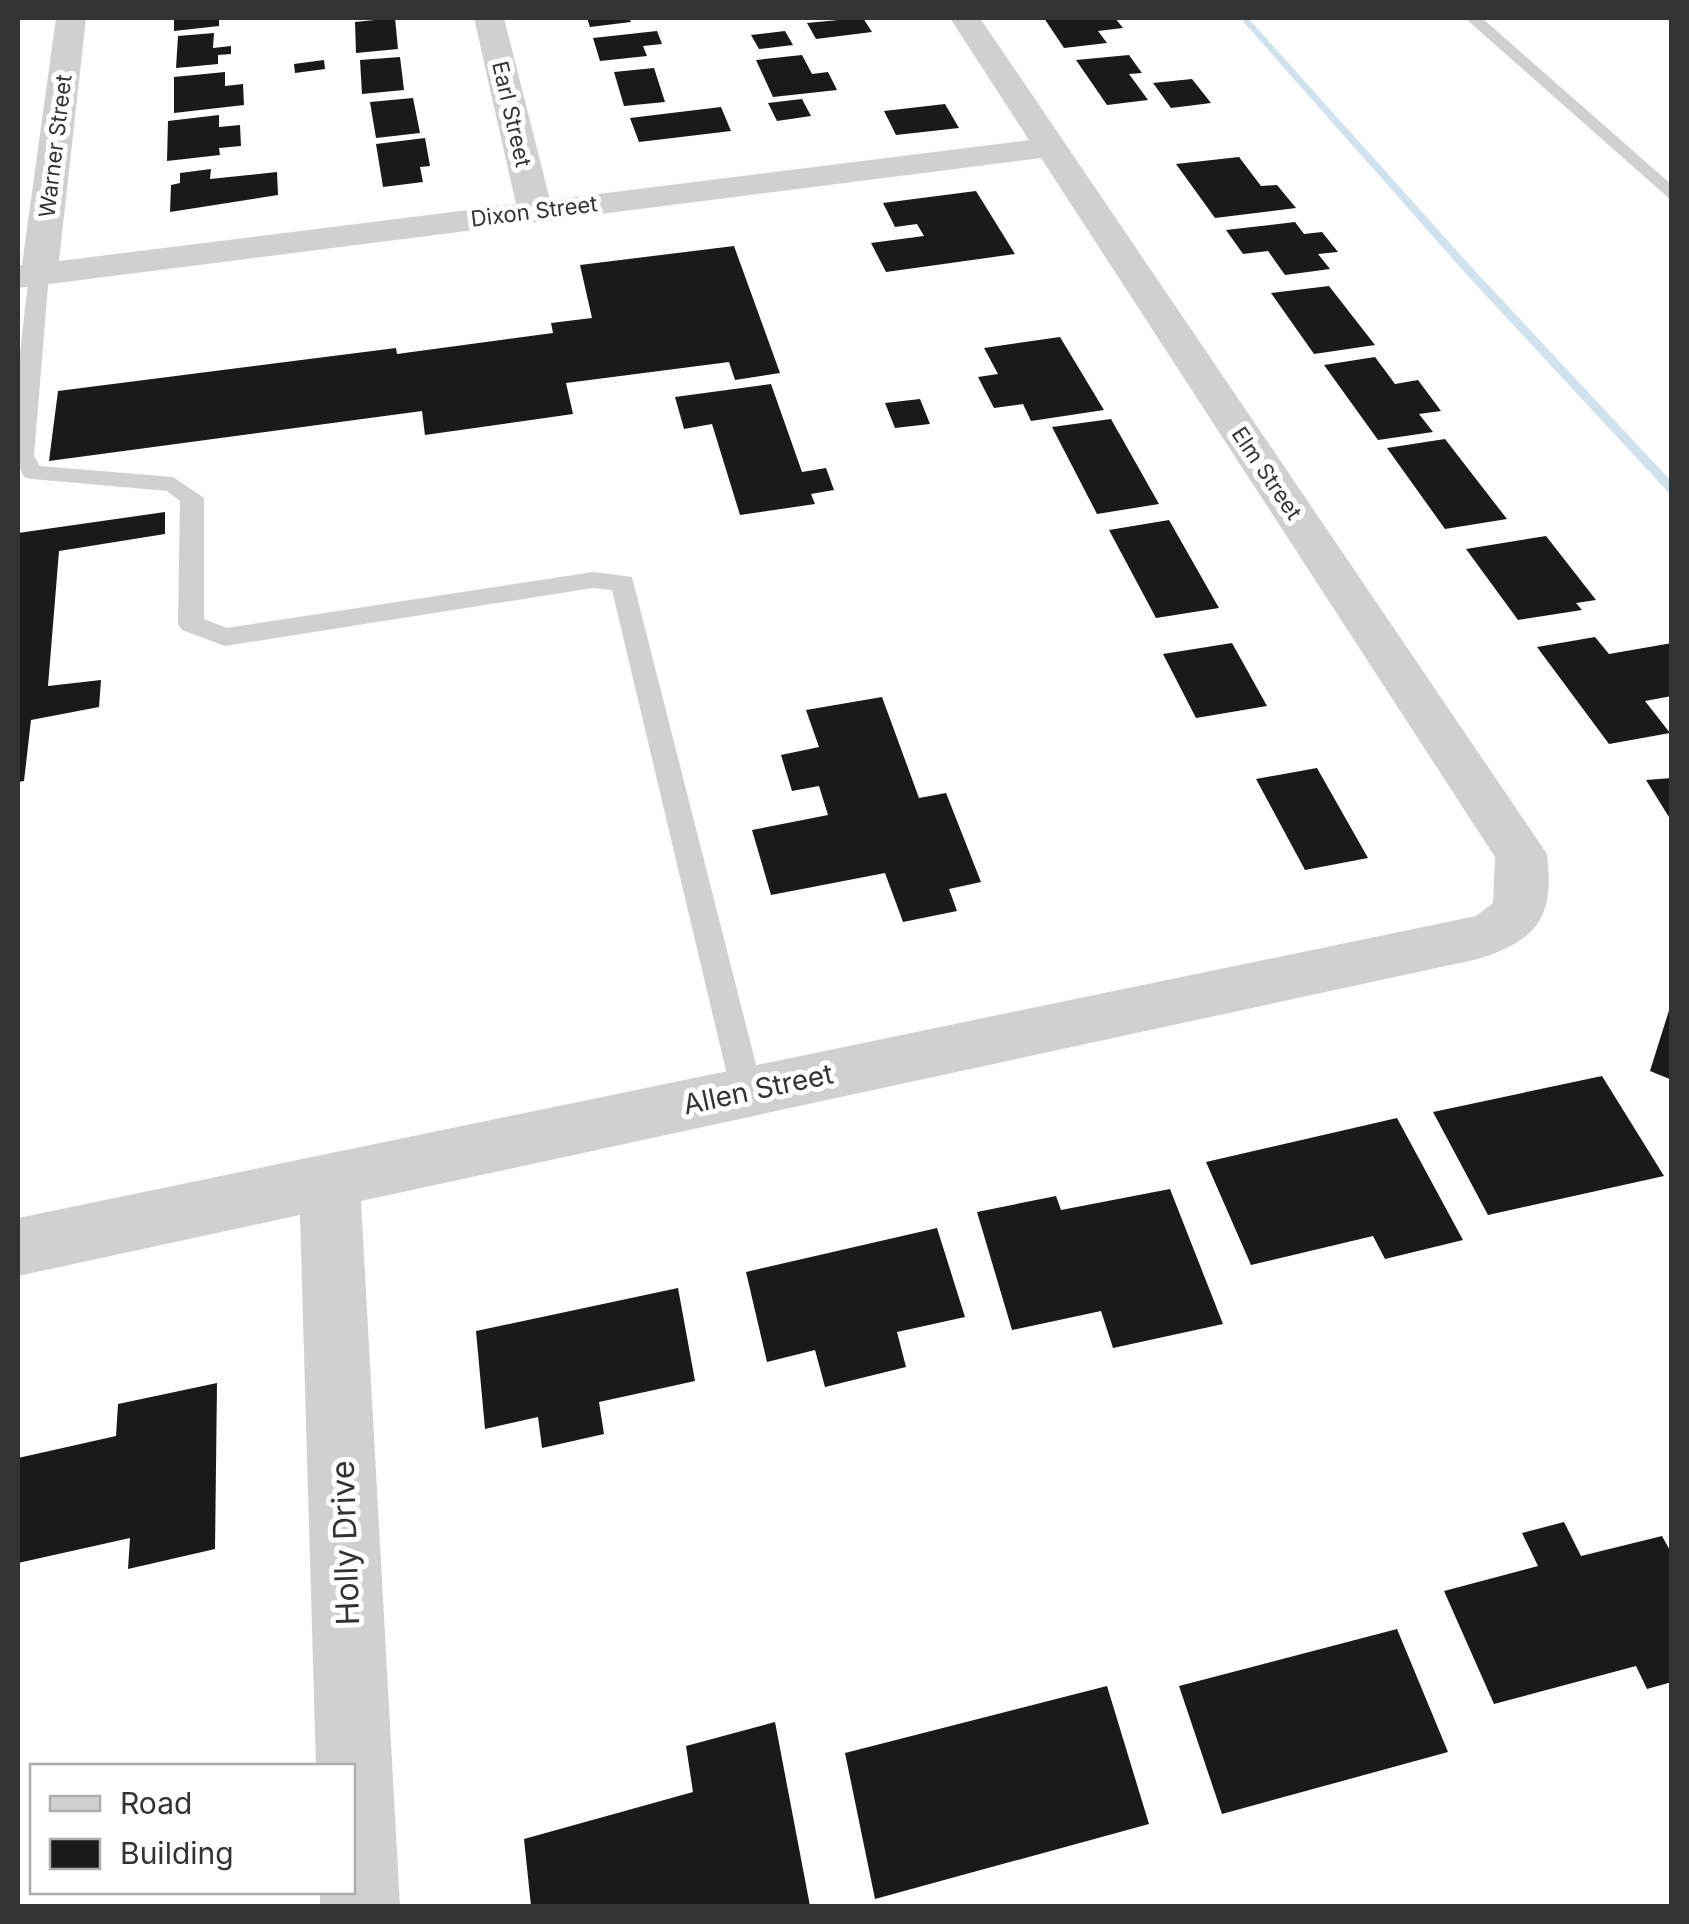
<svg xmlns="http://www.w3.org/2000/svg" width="1689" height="1924" viewBox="0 0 1689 1924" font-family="Inter,sans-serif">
  <rect width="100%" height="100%" fill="#fff"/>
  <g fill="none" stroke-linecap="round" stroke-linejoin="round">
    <polygon fill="#cfe2ee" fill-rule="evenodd" points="1240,18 1248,18 1475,271 1672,482 1672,492 1668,492 1467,275"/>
  </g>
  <g fill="#1a1a1a">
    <polygon points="174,18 219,18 219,26 174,31"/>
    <polygon points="395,18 398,49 356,53 355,22"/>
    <polygon points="587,18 629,18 631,22 590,27"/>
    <polygon points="859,18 863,18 872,32 816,39 807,23"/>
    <polygon points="1044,18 1115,18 1123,28 1098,31 1107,43 1064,48"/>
    <polygon points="657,31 662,44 643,46 647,56 600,61 593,38"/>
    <polygon points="785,31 793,45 759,49 751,35"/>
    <polygon points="214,33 213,48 231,46 231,54 218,55 218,64 176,68 178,36"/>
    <polygon points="802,55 812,74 828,72 837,90 773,97 756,60"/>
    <polygon points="1129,55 1142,73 1129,74 1148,100 1107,105 1076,60"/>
    <polygon points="400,57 404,90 362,94 360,60"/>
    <polygon points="324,60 325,69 295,73 294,64"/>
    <polygon points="654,68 665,102 624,106 614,72"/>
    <polygon points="225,72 225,86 243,84 244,105 174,113 174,77"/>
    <polygon points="1192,79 1211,103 1171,108 1153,83"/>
    <polygon points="413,98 420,133 376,138 370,102"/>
    <polygon points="802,99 811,116 777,121 768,103"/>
    <polygon points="945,104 959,128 896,135 884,111"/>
    <polygon points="721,107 731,131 639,142 630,118"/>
    <polygon points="219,115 219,127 240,125 241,146 219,148 220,155 167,161 168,121"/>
    <polygon points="425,138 430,166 420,167 423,182 383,187 376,144"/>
    <polygon points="1239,157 1261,186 1277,185 1296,208 1215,218 1176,164"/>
    <polygon points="211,169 210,179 277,172 278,195 170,212 171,185 180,183 180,173"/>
    <polygon points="976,191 1015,254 886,272 871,243 924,236 917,224 895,227 883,203"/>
    <polygon points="1295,222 1304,234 1322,232 1338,252 1318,254 1330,269 1285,275 1268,251 1243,254 1226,230"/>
    <polygon points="734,246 780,373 735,380 729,362 566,383 573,414 425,435 422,411 49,461 58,391 396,348 397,354 553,333 551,323 592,318 580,265"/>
    <polygon points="1329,286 1375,345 1314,354 1271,293"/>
    <polygon points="1060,337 1104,410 1031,421 1023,404 994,408 978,377 998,374 984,348"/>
    <polygon points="1375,357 1395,384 1418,380 1441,411 1419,414 1433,432 1378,440 1324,365"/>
    <polygon points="771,384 802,472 826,468 834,490 811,494 815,504 740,515 712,424 684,429 675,397"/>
    <polygon points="920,399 930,424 895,428 885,403"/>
    <polygon points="1111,419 1159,504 1097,514 1052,427"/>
    <polygon points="1445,439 1507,519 1445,529 1387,448"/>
    <polygon points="165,512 165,534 59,551 48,686 101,680 99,707 31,720 24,781 18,782 18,533"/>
    <polygon points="1169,520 1219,608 1156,618 1109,530"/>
    <polygon points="1546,536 1596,600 1576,603 1582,610 1518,620 1466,549"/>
    <polygon points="1595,637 1609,654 1672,643 1672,696 1645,701 1670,733 1609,744 1537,647"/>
    <polygon points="1232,643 1267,706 1196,718 1163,654"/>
    <polygon points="882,697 919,798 946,793 981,882 949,889 957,911 903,922 885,873 771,895 752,830 828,815 819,786 792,791 781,755 819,747 806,710"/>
    <polygon points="1317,768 1368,858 1305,870 1256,779"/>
    <polygon points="1672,778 1672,822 1646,780"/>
    <polygon points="1671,1004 1672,1005 1672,1080 1650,1071"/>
    <polygon points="1602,1076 1664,1176 1488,1215 1433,1112"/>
    <polygon points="1397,1118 1463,1240 1385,1259 1373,1236 1251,1265 1206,1162"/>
    <polygon points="1170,1189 1223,1324 1113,1348 1101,1311 1012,1330 977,1212 1056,1196 1061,1210"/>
    <polygon points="937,1228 965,1317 897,1332 906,1367 825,1387 815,1350 767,1362 746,1272"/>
    <polygon points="678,1288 695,1381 599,1402 604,1434 542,1448 538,1417 485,1429 476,1331"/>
    <polygon points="217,1383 215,1549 128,1569 130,1538 18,1563 18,1458 116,1436 118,1404"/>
    <polygon points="1564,1522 1581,1556 1662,1536 1672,1554 1672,1682 1647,1689 1636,1666 1494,1704 1444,1591 1538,1566 1522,1533"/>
    <polygon points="1397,1629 1448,1752 1222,1814 1179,1686"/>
    <polygon points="1107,1686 1149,1824 875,1899 845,1753"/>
    <polygon points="775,1722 810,1906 531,1906 524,1839 693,1792 686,1746"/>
  </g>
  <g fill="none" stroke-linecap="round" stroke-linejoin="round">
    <g fill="#d0d0d0" fill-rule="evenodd">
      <polygon points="1465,18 1482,18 1672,185 1672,201"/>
      <path d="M39,268L49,274L34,456L40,466L173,477L204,498V619L227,628L593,572L632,577L763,1092L758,1102L747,1106L736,1102L731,1092L612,590L593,588L225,646L182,630L178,624L180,501L167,491L32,479L24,477C5,447 25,315 29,274Z"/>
    </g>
    <path fill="#d0d0d0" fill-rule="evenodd" d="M56,18H86L59,261L516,204L474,18H504L550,200L1029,140L950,18H980L1547,854C1555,918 1537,940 1478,959L361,1201L400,1906H320V1892H352V1766H316L300,1215L18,1276V1218L1476,916L1493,903L1495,857L1041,158L18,288V266L22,265Z"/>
  </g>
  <g text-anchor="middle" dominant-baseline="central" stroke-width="10" stroke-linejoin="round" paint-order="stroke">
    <g font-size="22" fill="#333" stroke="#fff">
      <text transform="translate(512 114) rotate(77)">Earl Street</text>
      <text transform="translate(55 146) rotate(-83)">Warner Street</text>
      <text transform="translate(534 211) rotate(-7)">Dixon Street</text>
      <text transform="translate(1267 473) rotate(56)">Elm Street</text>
    </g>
    <g font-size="28" fill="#333" stroke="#fff">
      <text transform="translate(758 1089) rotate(-12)">Allen Street</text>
    </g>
    <g font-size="32" fill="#333" stroke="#fff">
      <text transform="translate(345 1543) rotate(-92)">Holly Drive</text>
    </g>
  </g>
  <rect width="1689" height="1924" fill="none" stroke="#333333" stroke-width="40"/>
  <rect x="30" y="1764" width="325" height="130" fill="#ffffff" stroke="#adadad" stroke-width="2.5"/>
  <rect x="50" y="1796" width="50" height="15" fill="#d0d0d0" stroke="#adadad" stroke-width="2.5"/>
  <text x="120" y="1814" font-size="30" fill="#333333">Road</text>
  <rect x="50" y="1839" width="50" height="30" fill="#1a1a1a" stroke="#adadad" stroke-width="2.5"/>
  <text x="120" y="1864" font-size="30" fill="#333333">Building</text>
</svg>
